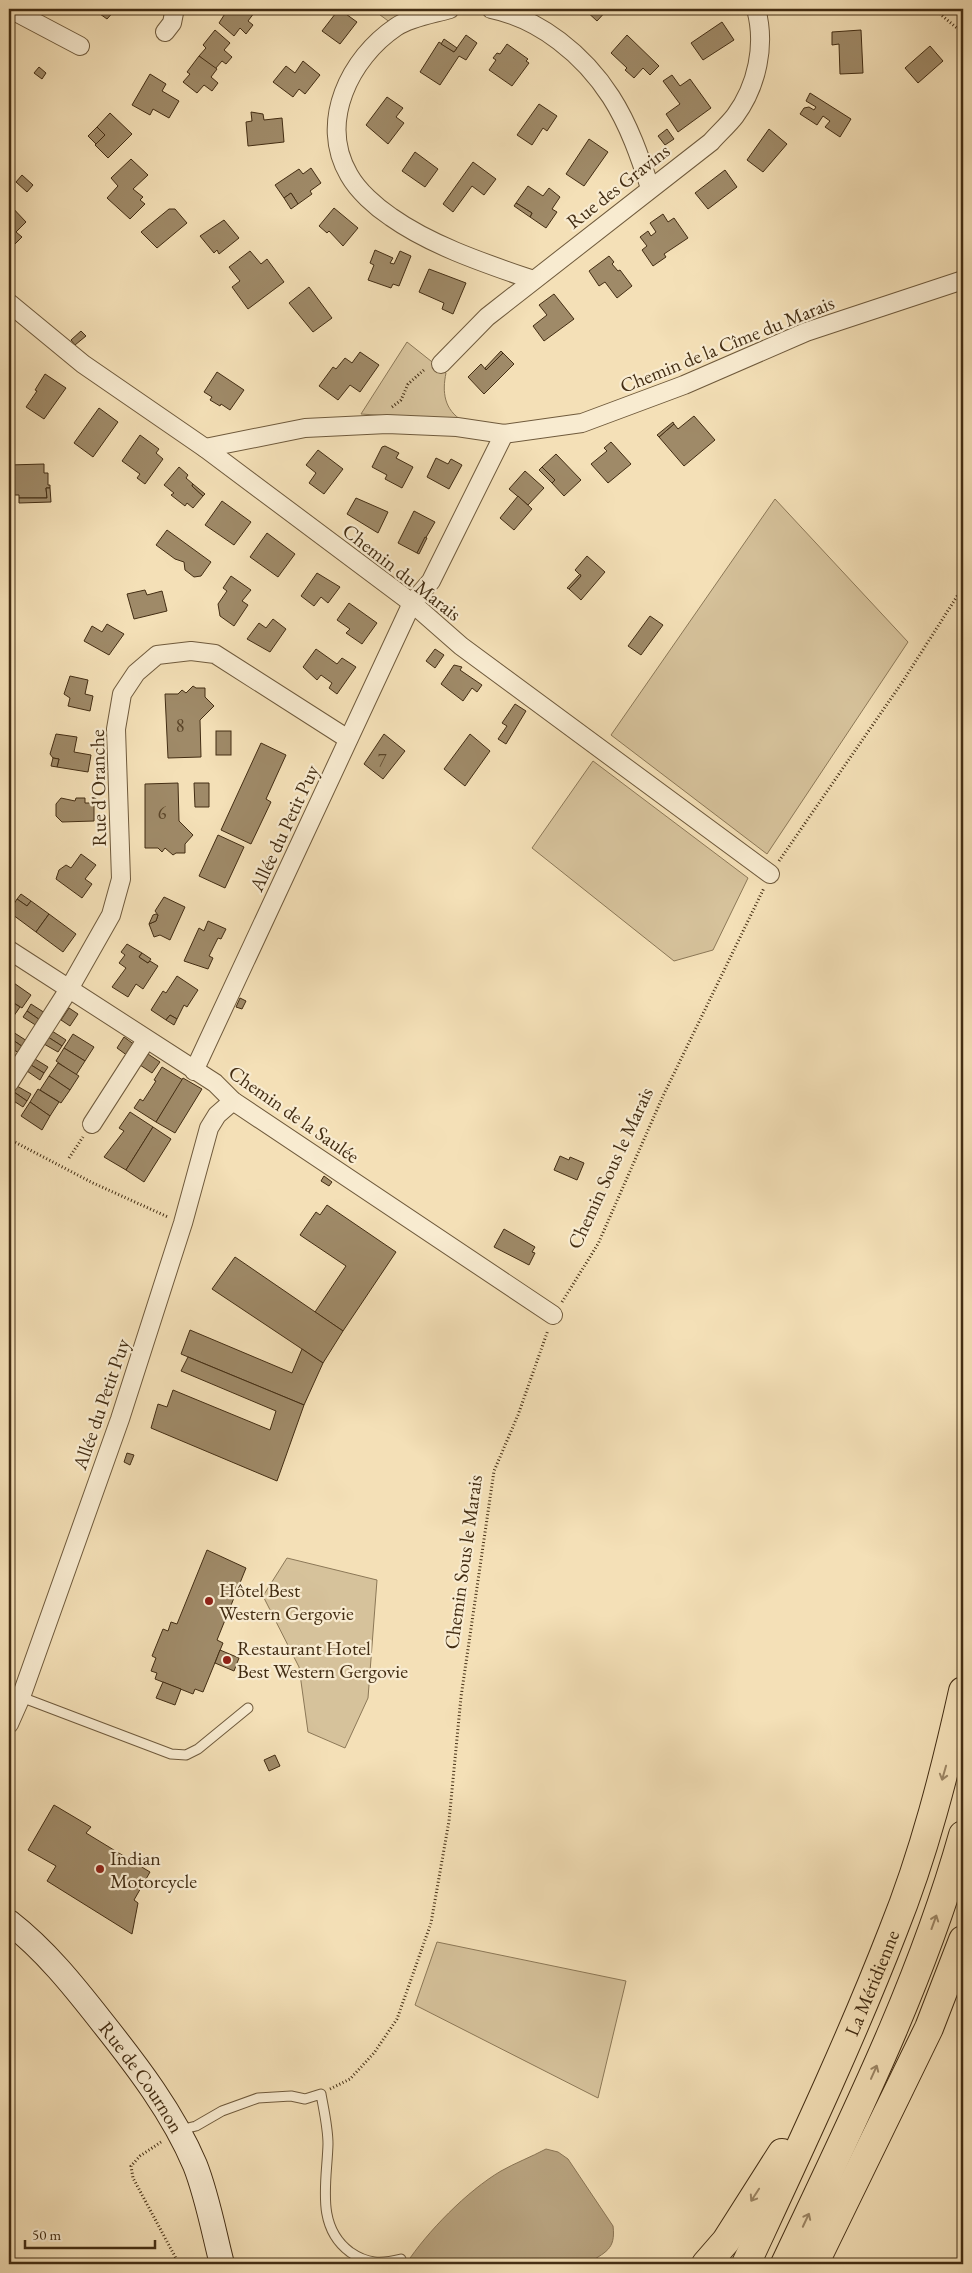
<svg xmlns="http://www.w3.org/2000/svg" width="972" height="2273" viewBox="0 0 972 2273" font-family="'EB Garamond',serif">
  <rect width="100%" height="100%" fill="#f4e0b7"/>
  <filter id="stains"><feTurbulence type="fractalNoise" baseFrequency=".004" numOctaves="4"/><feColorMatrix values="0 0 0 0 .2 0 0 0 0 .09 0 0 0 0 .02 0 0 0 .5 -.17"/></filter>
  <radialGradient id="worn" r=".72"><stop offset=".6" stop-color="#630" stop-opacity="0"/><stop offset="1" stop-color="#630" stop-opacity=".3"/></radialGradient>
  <g fill="#d6c29b" stroke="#8c7857">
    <polygon points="372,9 417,9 391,23"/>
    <path d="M407,342L446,373C442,392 444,410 463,421L361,414Z"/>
    <polygon points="775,499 908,642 767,854 611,735"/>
    <polygon points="593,761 748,878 713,950 674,961 532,848"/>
    <polygon points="287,1558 377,1580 368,1698 345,1748 308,1732 299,1667 263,1596"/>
    <polygon points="437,1942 626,1981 598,2098 415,2005"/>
  </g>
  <path fill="#b8a37f" stroke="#897454" d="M546,2149L558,2152L568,2159L613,2226C616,2250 605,2252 587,2264H406C427,2232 467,2191 501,2171C515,2163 531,2157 546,2149Z"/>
  <g fill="#9f8a68" stroke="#432d13">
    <polygon points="93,9 116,9 107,19"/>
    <polygon points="228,9 249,9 254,13 248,21 253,25 246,34 240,28 234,36 219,23"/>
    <polygon points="339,9 357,22 340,44 322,31"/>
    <polygon points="584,9 608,9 597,21"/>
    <polygon points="722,22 734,40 703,60 691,43"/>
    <polygon points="215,30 230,43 224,50 232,57 226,64 222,61 215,69 199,56 206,48 203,45"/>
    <polygon points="861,30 863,73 840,74 839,44 832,45 832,32"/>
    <polygon points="466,35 477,43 466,60 459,56 440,85 420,72 439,42 454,52"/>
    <polygon points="627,35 659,66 650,75 643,68 634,78 625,70 627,68 611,53"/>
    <polygon points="444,39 457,48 454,52 441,44"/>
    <polygon points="507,44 528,59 526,61 529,63 512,86 489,70 496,60 493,58 497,53 500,54"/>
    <polygon points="930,46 943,61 918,83 905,68"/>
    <polygon points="199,56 217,69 211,77 218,83 212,91 204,85 197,93 183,82 190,74 187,72"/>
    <polygon points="303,61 320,75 305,94 299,89 293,97 273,82 286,66 295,73"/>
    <polygon points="39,67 46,73 42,79 34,73"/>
    <polygon points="150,74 166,84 162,91 179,101 169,118 153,109 150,115 132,105"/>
    <polygon points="672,75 680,86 690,79 711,108 678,132 666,114 680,104 663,81"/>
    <polygon points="810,93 851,119 840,137 825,127 830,121 823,116 817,125 800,114 804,108 809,107 814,110 816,107 806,101"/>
    <polygon points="387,97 403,108 396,117 404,123 388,144 366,125"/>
    <polygon points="539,104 557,116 547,131 543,128 532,145 517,135"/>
    <polygon points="251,112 263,114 264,120 282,118 284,142 248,146 246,122 252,121"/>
    <polygon points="110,113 132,134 108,158 95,145 105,135 97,127"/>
    <polygon points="97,127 105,135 96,144 88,136"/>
    <polygon points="667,129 674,139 665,145 658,136"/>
    <polygon points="769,129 787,144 763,172 747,160"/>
    <polygon points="589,139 608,152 584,186 566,174"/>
    <polygon points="415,152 438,169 425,187 402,171"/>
    <polygon points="131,159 148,175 133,189 143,197 140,200 145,204 130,219 107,198 118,186 111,178"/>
    <polygon points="473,162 496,179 484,195 472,186 453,212 443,204"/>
    <polygon points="311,168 321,183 310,191 312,194 298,204 291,193 284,198 275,185 299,169 303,174"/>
    <polygon points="725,170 737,187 708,209 695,193"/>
    <polygon points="22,175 33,185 27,192 16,182"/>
    <polygon points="528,186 543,196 549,188 560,197 552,209 557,212 546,228 530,217 532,213 516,203"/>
    <polygon points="291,193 298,204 291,209 284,198"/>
    <polygon points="516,203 532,213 530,217 514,206"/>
    <polygon points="9,204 26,222 16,232 22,237 10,249"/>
    <polygon points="334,208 358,228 343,246 329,231 327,233 319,226"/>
    <polygon points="169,209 175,209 187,223 157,248 141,232"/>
    <polygon points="663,214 668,222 674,218 688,238 664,254 666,257 653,266 642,250 647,246 640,237 648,231 651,236 656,232 650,223"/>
    <polygon points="224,220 239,238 219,254 217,250 214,253 200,236"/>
    <polygon points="375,250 393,258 390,263 394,264 400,251 411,256 399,286 393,284 391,288 368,280 374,265 370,263"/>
    <polygon points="250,251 261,264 267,259 284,282 248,309 232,287 240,281 229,267"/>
    <polygon points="609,256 614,262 612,264 618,271 620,270 632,286 617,298 605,282 599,286 589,271"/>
    <polygon points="429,269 466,283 453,314 442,309 444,303 419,292"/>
    <polygon points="309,287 332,318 313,332 289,303"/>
    <polygon points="554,294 574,319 544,341 533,326 547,315 539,305"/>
    <polygon points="81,331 86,336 75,345 71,340"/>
    <polygon points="501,351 503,353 486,370 485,368"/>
    <polygon points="360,352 379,365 360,392 350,385 338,400 319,386 333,367 336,369 345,358 352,363"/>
    <polygon points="503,353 514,364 484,394 468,377 481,364 486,370"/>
    <polygon points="217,372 244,390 230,410 221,404 220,406 210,400 212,397 204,392"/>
    <polygon points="45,374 66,388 44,419 26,407 37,391 35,390"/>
    <polygon points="99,408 118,422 93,457 74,443"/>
    <polygon points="694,416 715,440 684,466 659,437 674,424 678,429"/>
    <polygon points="673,422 674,424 659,437 657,435"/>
    <polygon points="140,435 159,449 156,453 163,459 145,484 137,478 140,474 122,461"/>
    <polygon points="611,442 631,464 608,483 591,464 607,451 604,448"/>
    <polygon points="385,446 399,453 396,458 413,467 402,488 385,479 387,475 372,467 382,447"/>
    <polygon points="318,450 343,469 324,494 309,483 316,473 306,465"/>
    <polygon points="556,454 581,480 564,496 552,483 555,480 542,467"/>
    <polygon points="436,458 448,464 451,459 462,465 449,489 427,477"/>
    <polygon points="44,464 44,473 48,473 48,485 50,485 50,488 46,488 47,498 19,498 19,495 9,495 9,465"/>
    <polygon points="179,467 188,475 186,478 193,484 192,486 203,496 193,508 187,503 185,506 171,495 174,493 164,485"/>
    <polygon points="542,467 555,480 552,483 539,470"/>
    <polygon points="525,471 544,488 528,505 509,489"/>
    <polygon points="193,484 205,494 203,496 192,486"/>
    <polygon points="46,488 50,488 51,502 19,503 19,498 47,498"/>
    <polygon points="518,496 532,509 514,530 500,518"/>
    <polygon points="356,498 388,512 378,533 347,514"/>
    <polygon points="222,501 251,522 234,545 205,525"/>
    <polygon points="414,511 435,522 417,553 398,543"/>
    <polygon points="167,530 211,562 201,576 194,577 185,570 184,562 175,559 156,545"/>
    <polygon points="267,533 295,554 278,577 250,557"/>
    <polygon points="425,537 427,538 419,554 417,553"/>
    <polygon points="587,556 605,572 581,600 569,589 581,576 575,570"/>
    <polygon points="317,573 340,587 328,603 321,597 314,606 301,596"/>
    <polygon points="580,574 581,576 569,589 567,588"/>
    <polygon points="231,576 251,590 242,601 248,605 234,626 220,616 218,604 227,591 223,588"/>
    <polygon points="145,590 147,595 162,591 167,611 134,619 127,594"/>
    <polygon points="349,603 377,623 362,644 346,633 350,629 337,620"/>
    <polygon points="650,616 663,625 641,655 628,646"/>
    <polygon points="273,619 286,629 270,652 247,639 259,623 266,628"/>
    <polygon points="107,624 124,634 109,655 84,641 92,626 102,632"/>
    <polygon points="316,649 337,664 342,658 356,667 337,694 329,688 332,683 321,675 317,680 303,667"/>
    <polygon points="435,649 444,655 435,668 426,661"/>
    <polygon points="454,665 462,667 460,670 482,685 477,692 472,688 463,701 441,684"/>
    <polygon points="70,676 88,680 85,694 93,696 90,711 68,706 70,698 64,694"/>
    <polygon points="193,686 196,688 205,688 205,697 214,706 200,720 201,757 168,758 165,694 178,694 182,690 186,693"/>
    <polygon points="515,704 526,711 506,744 498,739 507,726 502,723"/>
    <rect x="216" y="731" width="15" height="24"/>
    <polygon points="56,734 77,737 74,752 91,755 88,772 57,767 59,759 53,758 50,754"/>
    <polygon points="384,734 405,751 383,779 364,764"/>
    <polygon points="470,734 490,751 465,786 444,769"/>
    <polygon points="261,743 286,755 266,799 271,802 251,844 221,830"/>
    <polygon points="53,758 59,759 57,767 51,766"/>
    <polygon points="178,783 179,821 193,835 185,844 185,853 176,853 173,855 165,848 162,852 158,848 145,848 145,784"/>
    <polygon points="194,783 209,783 209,807 195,807"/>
    <polygon points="61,798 75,801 76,798 85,798 85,803 94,803 94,821 62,822 56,816 56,804"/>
    <polygon points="218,835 244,847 225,888 199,876"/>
    <polygon points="81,854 96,865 85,879 92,884 82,898 56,879 59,870 66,865 71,868"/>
    <polygon points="21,894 31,901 27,906 17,899"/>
    <polygon points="164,897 185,907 170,940 160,935 154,937 149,924 156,921 158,915 155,911"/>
    <polygon points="17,899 27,906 31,901 49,914 36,932 9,912"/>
    <polygon points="49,914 76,934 63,952 36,932"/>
    <polygon points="156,914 158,915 156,921 149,924 153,915"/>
    <polygon points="208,921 226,929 221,939 218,938 209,956 213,958 208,969 184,961 199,928 204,931"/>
    <polygon points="127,944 142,953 139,957 148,963 150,961 158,966 143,989 136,984 128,997 112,987 126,968 119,963 125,955 121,952"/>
    <polygon points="142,953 151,959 148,963 139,957"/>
    <polygon points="177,976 198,990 187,1007 184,1005 177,1019 170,1015 166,1020 151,1010 163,991 166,993"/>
    <polygon points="11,981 31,995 22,1008 9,1000"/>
    <polygon points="240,998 246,1001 242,1009 236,1007"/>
    <polygon points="9,1000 20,1007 11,1020 9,1018"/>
    <polygon points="31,1004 45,1013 40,1020 27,1011"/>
    <polygon points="69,1008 78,1014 70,1026 61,1020"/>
    <polygon points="27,1011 40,1020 37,1026 23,1017"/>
    <polygon points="170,1015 177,1019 174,1025 166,1020"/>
    <polygon points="52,1031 66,1040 62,1046 48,1037"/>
    <polygon points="13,1032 27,1041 23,1047 10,1038"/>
    <polygon points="73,1034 94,1047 85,1061 64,1048"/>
    <polygon points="48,1037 62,1046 58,1052 44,1044"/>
    <polygon points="124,1037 135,1045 128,1056 117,1048"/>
    <polygon points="10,1038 23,1047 19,1053 9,1047"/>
    <polygon points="64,1048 85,1061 76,1075 56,1061"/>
    <polygon points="148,1054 160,1062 152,1073 140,1065"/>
    <polygon points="35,1059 48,1067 44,1073 31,1065"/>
    <polygon points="58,1063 79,1076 70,1090 49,1076"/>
    <polygon points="31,1065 44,1073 40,1080 27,1071"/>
    <polygon points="162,1067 183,1080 156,1122 134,1108 140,1099 143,1101 156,1081 154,1080"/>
    <polygon points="49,1076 70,1090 61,1103 40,1090"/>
    <polygon points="183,1078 202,1089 175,1133 156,1122"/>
    <polygon points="17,1086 31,1094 27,1101 14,1092"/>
    <polygon points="38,1089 59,1102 50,1116 30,1102"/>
    <polygon points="14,1092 27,1101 23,1107 9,1098"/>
    <polygon points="30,1102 50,1116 42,1130 21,1116"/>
    <polygon points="130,1112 153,1127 126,1170 104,1157 124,1131 119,1128"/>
    <polygon points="153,1127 171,1139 144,1182 126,1170"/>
    <polygon points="560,1156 569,1160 570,1157 584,1163 577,1180 554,1170"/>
    <polygon points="324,1176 332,1182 329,1186 321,1181"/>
    <polygon points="327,1205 396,1252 343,1331 315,1312 346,1266 300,1235 316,1212 320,1215"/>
    <polygon points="504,1229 535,1247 532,1252 535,1253 529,1265 494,1247"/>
    <polygon points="235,1257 343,1331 323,1363 212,1289"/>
    <polygon points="190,1330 292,1373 302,1349 323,1363 304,1405 181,1354"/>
    <polygon points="188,1357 304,1405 277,1481 151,1428 158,1404 167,1407 173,1390 270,1430 276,1411 181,1371"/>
    <polygon points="127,1453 134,1455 130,1465 124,1462"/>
    <polygon points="207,1550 246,1568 217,1640 223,1643 203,1692 195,1689 193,1694 155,1679 157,1673 151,1671 156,1658 152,1656 163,1629 168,1631 171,1622 177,1624"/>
    <polygon points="220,1650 239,1658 234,1671 215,1663"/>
    <polygon points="163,1682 181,1689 175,1705 156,1698"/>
    <polygon points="275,1755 280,1766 269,1771 264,1760"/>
    <polygon points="54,1805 91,1827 86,1833 150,1872 134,1900 138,1903 132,1934 47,1881 56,1866 28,1850"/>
  </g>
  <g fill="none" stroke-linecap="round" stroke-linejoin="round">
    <defs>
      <g id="lane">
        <polyline points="21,1697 171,1754 186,1755 198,1749 248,1708"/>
        <path d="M180,2130L196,2126L222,2111L258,2098L291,2096L305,2099L321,2094C324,2111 328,2128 328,2144C327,2182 315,2226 350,2252C367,2264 381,2264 401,2259"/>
      </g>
      <g id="street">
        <polyline points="10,9 80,46"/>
        <path d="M450,9C433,14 411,17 396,27C350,58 318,122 349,175C358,191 376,207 391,217C432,246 487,264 533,280"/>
        <path d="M491,9C540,19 584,55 611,97C629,125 640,157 650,188"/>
        <polyline points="165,32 172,23 174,13 171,9"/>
        <polyline points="9,303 83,364 205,448 412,603 461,646 770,874"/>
        <path d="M441,364L487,317L711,142C719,133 728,125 735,116C757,86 766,45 756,9"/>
        <polyline points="205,448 305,428 387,424 457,427 504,434 582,423 684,385 806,332 963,280"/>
        <polyline points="9,950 215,1083 233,1101 553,1315"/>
        <polyline points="194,1071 412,603 431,581 504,434"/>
        <polyline points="9,1083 69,989 111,915 121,879 116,729 122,694 136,673 157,655 191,651 215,654 348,739"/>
        <polyline points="92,1124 146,1040"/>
        <polyline points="9,1724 21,1697 120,1419 183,1223 209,1128 217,1115 233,1101"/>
      </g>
      <g id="secondary">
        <path id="s1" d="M9,1922C45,1950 73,1985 102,2022C137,2066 173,2113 195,2165C207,2195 214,2233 222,2264"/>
      </g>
      <g id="highway">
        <polyline points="706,2264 726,2241 782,2153"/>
        <path id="s2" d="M746,2264C797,2154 849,2044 893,1931C924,1854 945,1772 963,1691"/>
        <path d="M785,2264C851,2124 921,1984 963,1835"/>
        <polyline points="814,2264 929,2028 963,1940"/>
      </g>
    </defs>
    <use href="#lane" stroke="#6f5a3c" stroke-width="11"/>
    <use href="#street" stroke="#6f5a3c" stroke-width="20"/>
    <use href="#secondary" stroke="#432d13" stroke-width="26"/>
    <use href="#highway" stroke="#432d13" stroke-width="30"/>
    <g stroke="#432d13" stroke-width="3" stroke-dasharray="1 2.5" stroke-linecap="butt">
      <polyline points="934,9 963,33"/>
      <polyline points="392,407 401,400 408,384 425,369"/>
      <polyline points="779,861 903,681 963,587"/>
      <polyline points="9,1139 93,1183 168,1217"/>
      <polyline points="69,1158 83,1137"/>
      <polyline points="562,1302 598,1244 663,1096 764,888"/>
      <polyline points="330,2089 350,2079 374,2053 397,2019 431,1923 449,1821 461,1697 494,1471 518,1415 548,1330"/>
      <polyline points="161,2142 140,2156 131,2166 133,2178 179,2264"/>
    </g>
    <use href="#lane" stroke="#f8ebd0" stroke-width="9"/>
    <use href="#street" stroke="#f8ebd0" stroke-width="18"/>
    <use href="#secondary" stroke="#f8ebd0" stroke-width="24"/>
    <use href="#highway" stroke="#f4e0b7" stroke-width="28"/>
  </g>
  <defs><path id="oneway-shaft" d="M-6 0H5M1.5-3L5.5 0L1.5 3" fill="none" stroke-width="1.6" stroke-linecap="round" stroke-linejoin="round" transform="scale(1.25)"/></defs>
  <g stroke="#9c8665">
    <use href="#oneway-shaft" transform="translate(944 1773) rotate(106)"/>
    <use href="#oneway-shaft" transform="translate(934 1922) rotate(-70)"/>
    <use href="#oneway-shaft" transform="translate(874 2072) rotate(-66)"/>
    <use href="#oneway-shaft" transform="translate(755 2195) rotate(123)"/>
    <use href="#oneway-shaft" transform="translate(806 2220) rotate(-65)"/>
  </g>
  <g fill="#8f2418" stroke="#f8ebd0" stroke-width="2">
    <circle cx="209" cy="1601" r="5"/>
    <circle cx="227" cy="1660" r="5"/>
    <circle cx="100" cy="1869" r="5"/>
  </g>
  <g text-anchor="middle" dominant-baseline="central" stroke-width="4.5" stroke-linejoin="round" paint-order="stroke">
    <g font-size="18" fill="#5a4428">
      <text x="180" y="725">8</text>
      <text x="382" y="760">7</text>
      <text x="162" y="812">6</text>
    </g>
    <g font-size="20" fill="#432d13" stroke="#f8ebd0">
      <text transform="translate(618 186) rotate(-38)">Rue des Gravins</text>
      <text transform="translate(727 344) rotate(-22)">Chemin de la Cîme du Marais</text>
      <text transform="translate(402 572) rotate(38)">Chemin du Marais</text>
      <text transform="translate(98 788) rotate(-91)">Rue d'Oranche</text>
      <text transform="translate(284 828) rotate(-65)">Allée du Petit Puy</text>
      <text transform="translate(294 1114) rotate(35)">Chemin de la Saulée</text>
      <text transform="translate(610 1168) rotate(-65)">Chemin Sous le Marais</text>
      <text transform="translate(101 1404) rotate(-71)">Allée du Petit Puy</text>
      <text transform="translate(463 1562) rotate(-82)">Chemin Sous le Marais</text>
      <text stroke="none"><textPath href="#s2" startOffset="308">La Méridienne</textPath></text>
      <text stroke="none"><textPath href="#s1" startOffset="205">Rue de Cournon</textPath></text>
    </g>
    <g font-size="20" fill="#432d13" stroke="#f8ebd0" text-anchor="start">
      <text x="219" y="1590">Hôtel Best<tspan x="219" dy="23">Western Gergovie</tspan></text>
      <text x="237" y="1648">Restaurant Hotel<tspan x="237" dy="23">Best Western Gergovie</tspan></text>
      <text x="110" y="1858">Indian<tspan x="110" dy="23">Motorcycle</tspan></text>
    </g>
  </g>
  <rect width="972" height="2273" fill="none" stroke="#f4e0b7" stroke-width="30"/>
  <rect x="10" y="10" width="952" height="2253" fill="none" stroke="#432d13" stroke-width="2.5"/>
  <rect x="15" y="15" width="942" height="2243" fill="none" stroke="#432d13"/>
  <path d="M25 2240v8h130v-8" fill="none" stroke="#432d13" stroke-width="2.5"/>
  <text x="32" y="2240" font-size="15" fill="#432d13" stroke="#f8ebd0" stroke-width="4" paint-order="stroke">50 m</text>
  <rect width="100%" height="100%" filter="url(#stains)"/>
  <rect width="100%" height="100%" fill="url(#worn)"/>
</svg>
